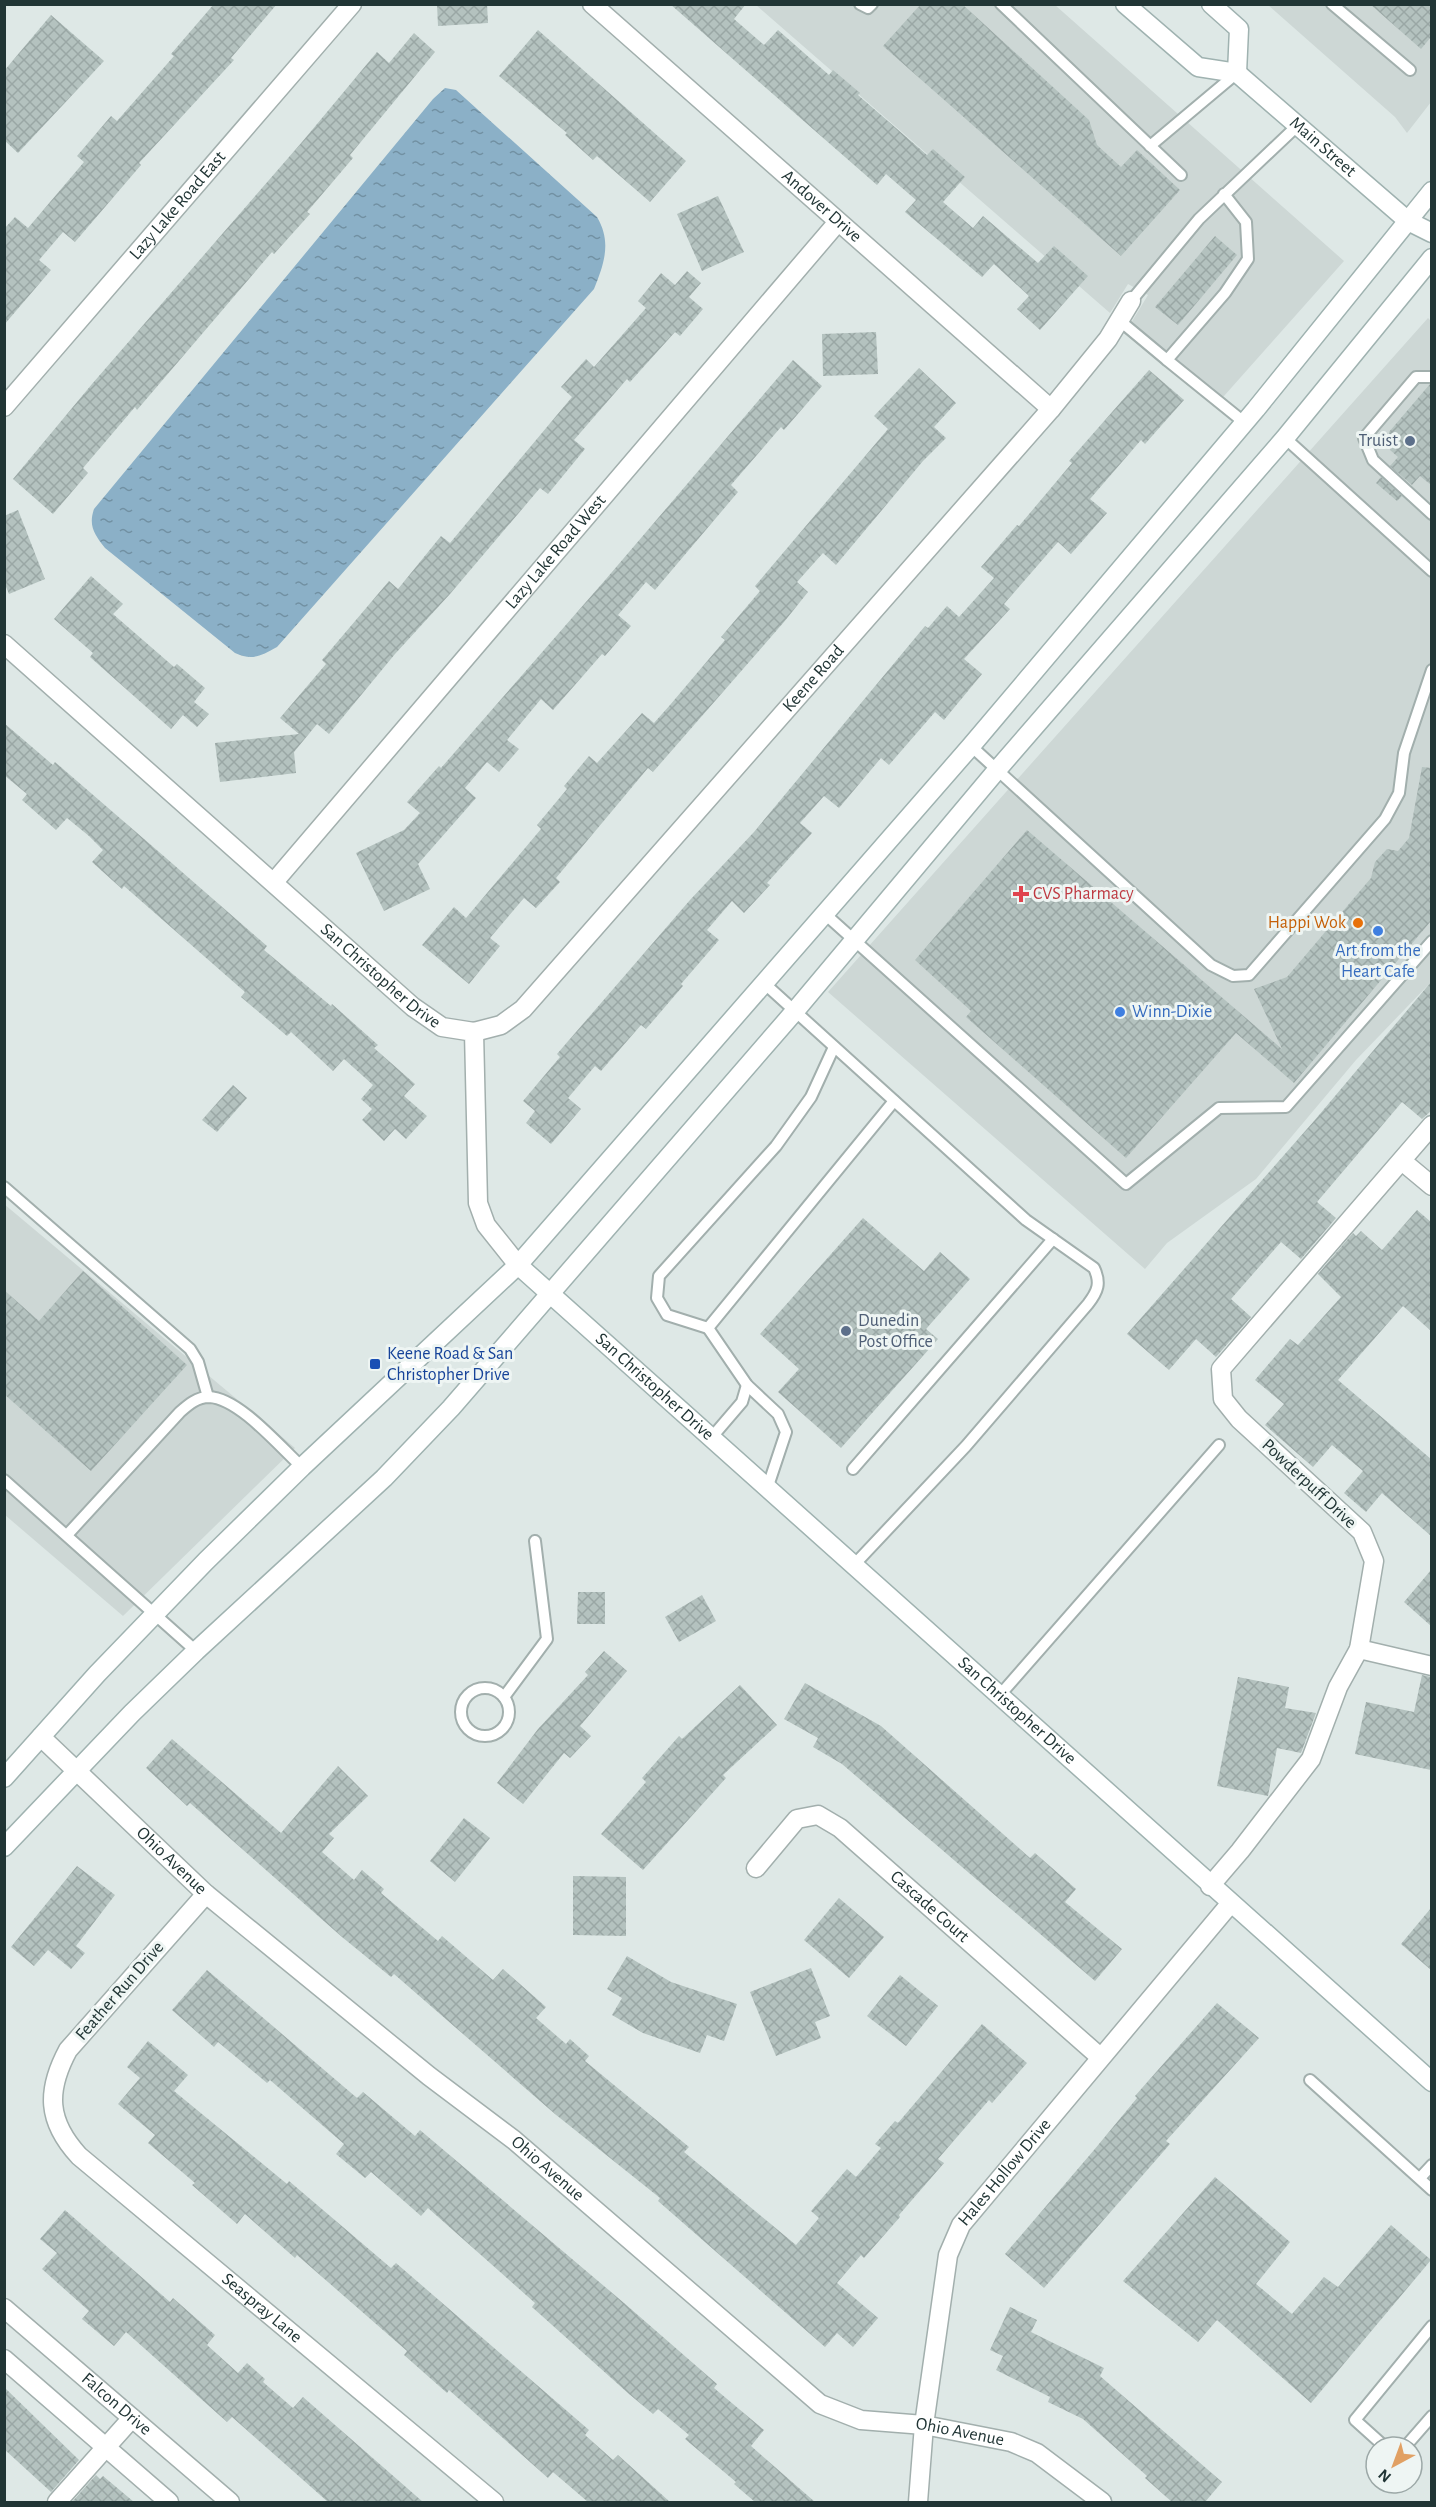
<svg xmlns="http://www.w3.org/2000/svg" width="1436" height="2507" viewBox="0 0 1436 2507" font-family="'Alegreya Sans',sans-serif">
  <defs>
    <pattern id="water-ripples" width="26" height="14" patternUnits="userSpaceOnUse" patternTransform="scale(1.5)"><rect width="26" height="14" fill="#8bb0c7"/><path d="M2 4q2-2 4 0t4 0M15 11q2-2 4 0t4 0" fill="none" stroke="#7190a2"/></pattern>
    <pattern id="building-cross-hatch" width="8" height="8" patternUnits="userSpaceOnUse" patternTransform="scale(1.5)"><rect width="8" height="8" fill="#b4c2bf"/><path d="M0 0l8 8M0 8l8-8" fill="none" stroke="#9aa7a5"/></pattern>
  </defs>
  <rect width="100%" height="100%" fill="#dee8e6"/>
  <g fill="#cdd7d5">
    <polygon points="756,5 1055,5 1344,261 1216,405 1128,328 1148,295 1128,284 1110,313"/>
    <polygon points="1268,5 1431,5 1431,102 1407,133 1395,117"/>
    <polygon points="1428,318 1431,321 1431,982 1356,1060 1256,1179 1167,1243 1145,1269 828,992"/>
    <polygon points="4,1204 295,1448 123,1616 5,1515"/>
  </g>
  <path fill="url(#water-ripples)" d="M445,88L456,90L597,217C612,242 604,264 594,289L277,647C261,656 252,661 235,653L105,548C95,535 88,526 94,509L433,99Z"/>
  <g fill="url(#building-cross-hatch)">
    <polygon points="214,4 277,4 231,58 234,60 139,163 141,165 75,242 63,232 39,260 51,270 4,325 4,229 15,217 28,228 84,162 77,156 111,116 117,121 174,56 171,54"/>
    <polygon points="437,4 487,4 488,23 438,26"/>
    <polygon points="670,4 746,4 734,19 764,45 778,30 829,75 833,70 860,93 858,95 927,155 933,149 965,177 943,202 973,228 983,216 1038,263 1054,246 1088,276 1040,330 1017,309 1029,296 994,264 982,277 905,212 916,200 886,174 877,185"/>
    <polygon points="921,4 962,4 1089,120 1097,145 1121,167 1137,150 1180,190 1121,256 883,46"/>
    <polygon points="1370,4 1431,4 1431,37 1421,49"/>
    <polygon points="51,15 104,61 18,153 4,140 4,71"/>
    <polygon points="538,30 686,161 650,202 597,156 593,160 565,135 567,133 499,76"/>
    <polygon points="414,33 435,52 350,155 353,158 307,212 310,214 274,254 272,252 137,410 135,407 83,468 88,473 53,514 13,479 92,384 302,142 377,52 389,63"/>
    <polygon points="718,196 744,252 702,271 677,214"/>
    <polygon points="1215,236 1237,255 1178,325 1155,307"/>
    <polygon points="687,271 701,283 689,297 703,309 680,336 675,332 630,382 627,379 574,440 585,449 548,494 540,488 450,594 395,654 329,734 317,724 294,752 296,773 220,782 215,743 299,734 280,718 326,664 322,660 389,581 398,589 441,536 450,543 572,397 561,387 586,359 594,367 646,308 638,301 661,273 675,285"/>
    <polygon points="876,332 878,374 823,376 822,334"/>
    <polygon points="793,360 822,386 784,430 781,427 731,485 738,492 655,590 646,582 618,615 631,626 605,656 602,654 553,710 541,699 507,740 519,749 499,772 487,762 465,788 476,798 418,864 430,889 384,911 356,853 404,830 420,813 407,802 439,766 441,768 606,579"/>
    <polygon points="919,368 956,403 934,427 946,438 923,461 836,565 823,553 797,582 808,592 784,622 653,772 648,768 556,878 560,882 536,908 524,898 490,938 500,946 469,984 422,945 454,907 466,918 541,829 537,825 567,789 564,786 589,756 597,763 642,713 654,723 670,705 725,640 721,637 760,591 755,586 888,429 874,416"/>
    <polygon points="1149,370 1184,400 1145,444 1141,440 1090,499 1107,513 1071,554 1058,542 1004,604 1010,609 964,659 982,674 944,720 935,712 889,765 881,758 839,808 824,796 800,823 812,833 767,883 770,885 744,913 732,901 707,930 719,940 681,984 683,986 646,1029 641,1025 601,1071 595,1066 568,1098 581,1109 551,1144 526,1123 535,1111 523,1101 560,1057 557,1054 690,900 754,832 925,626 928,628 947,606 959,617 994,578 981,567 1017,525 1019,526 1072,463 1069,461"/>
    <polygon points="1430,384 1431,485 1420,476 1412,485 1390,466 1398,457 1390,450 1389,432"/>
    <polygon points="1381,477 1402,496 1397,501 1376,483"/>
    <polygon points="18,510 45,579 9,594 4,582 4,516"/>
    <polygon points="91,576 123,604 113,614 174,667 177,664 205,688 194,702 209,714 197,727 183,715 171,729 90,657 93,653 54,619"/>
    <polygon points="4,723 53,765 55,762 166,858 267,946 264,950 331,1006 332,1004 378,1045 374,1048 415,1084 404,1096 427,1116 406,1139 395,1129 384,1141 362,1120 372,1109 361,1099 373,1085 344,1059 333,1071 291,1032 287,1036 241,997 245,992 124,886 122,889 92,862 103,850 89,836 67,818 56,830 22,800 27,794 4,775"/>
    <polygon points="1422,767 1431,768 1431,921 1294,1083 1236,1033 1126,1158 966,1017 971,1011 915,960 1027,830 1282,1049 1254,989 1287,977 1371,878 1375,862 1387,849 1398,851 1409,838"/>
    <polygon points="1431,982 1431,1111 1422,1119 1402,1102 1317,1202 1336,1218 1301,1259 1281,1242 1231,1299 1251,1317 1216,1357 1196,1339 1169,1370 1127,1334 1314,1121"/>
    <polygon points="233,1085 247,1098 217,1132 202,1120"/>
    <polygon points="1417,1210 1431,1222 1431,1331 1403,1306 1338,1380 1431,1459 1431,1536 1382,1493 1366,1512 1344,1493 1363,1471 1332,1445 1313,1467 1265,1425 1284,1404 1255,1380 1290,1339 1298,1345 1341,1297 1318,1274 1353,1233 1356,1236 1361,1231 1382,1250"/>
    <polygon points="863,1218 924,1271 940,1252 970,1279 926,1329 938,1339 841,1448 778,1392 799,1369 760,1334"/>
    <polygon points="83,1271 187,1365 91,1471 4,1394 4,1290 39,1321"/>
    <polygon points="1431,1570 1431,1626 1404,1602"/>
    <polygon points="578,1592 605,1592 605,1624 577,1624"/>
    <polygon points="702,1595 716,1621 679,1642 665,1617"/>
    <polygon points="604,1651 627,1671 580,1726 591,1736 570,1758 564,1753 523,1804 497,1783 538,1729 588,1675 585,1672"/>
    <polygon points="1422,1675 1431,1677 1431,1770 1355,1754 1366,1702 1414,1712"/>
    <polygon points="1238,1677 1289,1687 1285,1708 1316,1713 1301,1753 1277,1748 1268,1796 1217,1786"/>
    <polygon points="805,1683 881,1726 1030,1858 1035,1853 1076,1889 1065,1902 1122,1949 1095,1981 842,1764 813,1747 818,1738 784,1719"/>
    <polygon points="740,1685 777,1725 723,1775 726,1778 643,1870 601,1834 646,1782 642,1778 679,1736 682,1739"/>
    <polygon points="172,1739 281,1833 338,1766 368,1796 329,1834 334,1838 322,1852 354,1880 362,1870 384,1889 381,1893 438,1941 442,1936 493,1980 503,1969 546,2007 536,2018 566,2044 570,2039 589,2056 585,2061 689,2147 684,2152 796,2245 819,2218 811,2211 847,2169 856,2177 881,2148 875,2144 895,2121 898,2123 982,2024 1027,2063 992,2103 989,2100 938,2159 944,2163 899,2215 900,2217 864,2258 861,2255 837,2283 878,2318 853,2347 837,2333 825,2347 658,2201 660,2198 555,2114 394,1974 391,1977 342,1937 190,1803 187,1806 146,1768"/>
    <polygon points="464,1818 490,1838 455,1882 430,1861"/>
    <polygon points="77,1866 115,1895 76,1946 85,1953 71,1969 48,1950 34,1966 11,1947"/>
    <polygon points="573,1876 626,1877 626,1936 573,1935"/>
    <polygon points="839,1898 884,1937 849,1978 804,1940"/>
    <polygon points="1431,1908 1431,1970 1401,1944"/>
    <polygon points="627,1956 671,1982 737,2004 724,2041 707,2035 700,2053 643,2033 612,2015 622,1998 607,1989"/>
    <polygon points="811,1968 830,2016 815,2022 821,2038 776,2056 750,1992"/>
    <polygon points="207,1970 357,2098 363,2092 415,2136 420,2130 624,2303 717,2384 714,2388 764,2430 751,2446 815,2502 755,2502 734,2484 736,2482 685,2439 689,2435 658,2409 653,2414 629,2394 532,2307 535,2303 428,2208 421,2216 371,2172 365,2178 336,2154 344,2144 270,2080 267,2083 218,2042 214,2047 172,2010"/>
    <polygon points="900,1975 938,2006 906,2046 867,2016"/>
    <polygon points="1217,2003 1259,2038 1166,2141 1170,2144 1044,2288 1005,2254 1094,2150 1137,2098 1135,2096"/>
    <polygon points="148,2041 188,2075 174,2091 287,2184 289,2181 391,2268 396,2263 589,2430 585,2435 613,2460 618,2455 670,2502 588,2502 553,2472 548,2478 449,2390 447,2393 404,2355 407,2351 297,2255 295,2258 245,2214 237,2224 192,2185 195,2183 148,2143 155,2135 118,2104 140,2078 127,2067"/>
    <polygon points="1215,2177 1290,2242 1256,2284 1292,2314 1324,2277 1338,2287 1391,2225 1431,2260 1311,2403 1217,2320 1198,2342 1123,2281"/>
    <polygon points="65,2210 170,2302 173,2298 215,2335 207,2345 238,2373 247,2363 265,2379 263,2382 293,2408 303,2397 423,2502 328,2502 232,2417 227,2422 126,2332 114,2346 82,2319 89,2311 42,2269 57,2253 40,2239"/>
    <polygon points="1010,2307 1037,2320 1031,2332 1104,2368 1100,2376 1222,2482 1205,2502 1172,2502 1145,2478 1147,2476 1083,2419 1048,2402 1050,2397 996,2370 1003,2356 990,2350"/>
    <polygon points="4,2387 79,2460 51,2492 4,2449"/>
    <polygon points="96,2475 100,2479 103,2476 134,2502 72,2502"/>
  </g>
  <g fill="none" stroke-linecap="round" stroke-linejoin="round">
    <defs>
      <g id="lane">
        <polyline points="860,4 868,8 872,4"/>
        <polyline points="1001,4 1181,175"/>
        <polyline points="1332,4 1410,70"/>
        <polyline points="1150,146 1237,73"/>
        <polyline points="1131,301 1199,219 1297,126"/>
        <polyline points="1119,320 1167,360 1225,293 1248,259 1246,222 1224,194"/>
        <polyline points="1167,360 1245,423"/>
        <polyline points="1432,377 1416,377 1364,438 1373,460 1432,514"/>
        <polyline points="1285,438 1432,571"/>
        <polyline points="971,746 1211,965 1233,976 1249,975 1385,819 1399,793 1404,753 1432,670"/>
        <polyline points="825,914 1126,1184 1219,1108 1286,1107 1432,941"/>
        <path d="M765,984L1026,1220L1094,1268C1101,1283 1098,1291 1088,1304L966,1446L853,1566"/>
        <polyline points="834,1047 811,1097 776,1146 659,1276 657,1298 667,1315 708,1328 894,1101"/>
        <polyline points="4,1187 190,1349 198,1362 208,1397"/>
        <polyline points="708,1328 747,1385 778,1414 786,1432 768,1486"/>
        <polyline points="712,1437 742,1402 747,1385"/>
        <polyline points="853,1469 1053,1239"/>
        <polyline points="4,1480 196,1651"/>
        <path d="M67,1535L180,1412C188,1405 197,1397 209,1397C239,1398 280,1447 302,1467"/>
        <circle cx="485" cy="1712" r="24"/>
        <polyline points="999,1696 1219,1445"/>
        <polyline points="504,1697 547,1639 535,1541"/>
        <polyline points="1310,2080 1432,2190"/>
        <polyline points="1420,2178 1432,2165"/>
        <polyline points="1385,2447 1355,2420 1432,2326"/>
        <polyline points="1405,2447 1432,2416"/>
      </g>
      <g id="street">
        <path id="s1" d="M592,4L1051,409"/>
        <path id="s2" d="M4,407L352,4"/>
        <path id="s3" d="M4,644L413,1007L442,1027L474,1032L478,1203L486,1225L518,1265"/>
        <path id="s4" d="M274,882L837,223"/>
        <path id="s5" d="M474,1032L501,1025L523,1009L1051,409L1108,339L1131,301"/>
        <polyline points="1402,1161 1432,1186"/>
        <polyline points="1359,1649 1432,1666"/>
        <path id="s6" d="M41,1737L206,1894L429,2076L514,2140L820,2404L861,2420L924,2425L1011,2442L1037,2453L1102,2502"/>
        <path id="s7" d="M756,1868L797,1819L818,1815L840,1828L1100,2057"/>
        <polyline points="1210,1886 1240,1851 1311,1759 1338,1687 1359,1649 1374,1561 1362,1532 1239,1419 1223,1399 1221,1369 1432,1125"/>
        <path id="s8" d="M206,1894L68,2050C46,2091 47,2121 79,2156L494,2502"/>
        <path id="s9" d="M4,2308L230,2502"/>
        <polyline points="4,2359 169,2502"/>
        <polyline points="57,2502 132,2418"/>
        <path id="s10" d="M918,2502L924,2425L948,2255L961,2225L1230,1904"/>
      </g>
      <g id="secondary">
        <path id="s11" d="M1125,4L1198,67L1237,73L1408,221L1432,233"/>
        <polyline points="1211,4 1239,29 1237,73"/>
        <path id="s12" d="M518,1265L1432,2082"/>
        <polyline points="4,1778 97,1674 206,1561 302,1467 518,1265 971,746 1256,409 1432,191"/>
        <polyline points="4,1847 132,1713 196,1651 384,1478 451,1408 795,1011 997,770 1285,438 1432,258"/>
      </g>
    </defs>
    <use href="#lane" stroke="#a2afad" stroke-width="14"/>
    <use href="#street" stroke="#a2afad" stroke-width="21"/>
    <use href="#secondary" stroke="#9fb2b0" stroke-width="21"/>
    <use href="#lane" stroke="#fff" stroke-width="10"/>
    <use href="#street" stroke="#fff" stroke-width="18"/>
    <use href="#secondary" stroke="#fff" stroke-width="18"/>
  </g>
  <g fill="#5c6f8a" stroke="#eef5f3" stroke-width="2">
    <circle cx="1410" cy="441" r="6"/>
    <circle cx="846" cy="1331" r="6"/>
  </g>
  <path fill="#e0444e" stroke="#eef5f3" stroke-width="2" d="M1018 885h6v6h6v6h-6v6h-6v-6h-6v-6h6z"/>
  <circle fill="#e8710a" stroke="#eef5f3" stroke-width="2" cx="1358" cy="923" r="6"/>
  <g fill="#3f7fe0" stroke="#eef5f3" stroke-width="2">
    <circle cx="1378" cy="931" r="6"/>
    <circle cx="1120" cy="1012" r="6"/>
  </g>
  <rect fill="#1a4fb4" stroke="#eef5f3" stroke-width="2" x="369" y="1358" width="12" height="12" rx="3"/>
  <g text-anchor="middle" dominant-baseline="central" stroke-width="6" stroke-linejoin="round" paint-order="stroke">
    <g font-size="18" fill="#213535" stroke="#eef5f3">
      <text stroke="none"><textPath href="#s11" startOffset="249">Main Street</textPath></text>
      <text stroke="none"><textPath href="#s2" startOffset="266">Lazy Lake Road East</textPath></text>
      <text stroke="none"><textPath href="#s1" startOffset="306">Andover Drive</textPath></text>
      <text stroke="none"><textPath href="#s4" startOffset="434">Lazy Lake Road West</textPath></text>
      <text stroke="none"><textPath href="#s5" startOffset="495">Keene Road</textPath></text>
      <text stroke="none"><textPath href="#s3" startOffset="502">San Christopher Drive</textPath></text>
      <text stroke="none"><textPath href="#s12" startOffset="183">San Christopher Drive</textPath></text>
      <text transform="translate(1309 1484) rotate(43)">Powderpuff Drive</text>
      <text stroke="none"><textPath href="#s12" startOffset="669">San Christopher Drive</textPath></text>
      <text stroke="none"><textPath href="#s6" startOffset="180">Ohio Avenue</textPath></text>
      <text stroke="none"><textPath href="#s7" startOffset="230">Cascade Court</textPath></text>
      <text transform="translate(120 1991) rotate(-49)">Feather Run Drive</text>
      <text stroke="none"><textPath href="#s6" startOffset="666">Ohio Avenue</textPath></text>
      <text stroke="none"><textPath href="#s10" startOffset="350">Hales Hollow Drive</textPath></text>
      <text stroke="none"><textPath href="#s8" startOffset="562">Seaspray Lane</textPath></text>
      <text stroke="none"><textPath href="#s9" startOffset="148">Falcon Drive</textPath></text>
      <text stroke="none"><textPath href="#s6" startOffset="1170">Ohio Avenue</textPath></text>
    </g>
    <g font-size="18" fill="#4e5e75" stroke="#eef5f3" text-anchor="end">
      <text x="1398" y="441">Truist</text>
      <text x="858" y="1321" text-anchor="start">Dunedin<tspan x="858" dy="21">Post Office</tspan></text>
    </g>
    <g font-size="18" fill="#be3a42" stroke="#eef5f3" text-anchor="start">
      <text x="1033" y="894">CVS Pharmacy</text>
    </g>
    <g font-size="18" fill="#c56008" stroke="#eef5f3" text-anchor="end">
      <text x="1346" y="923">Happi Wok</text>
    </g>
    <g font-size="18" fill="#366cbe" stroke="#eef5f3">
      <text x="1378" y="951">Art from the<tspan x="1378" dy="21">Heart Cafe</tspan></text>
      <text x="1132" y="1012" text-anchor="start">Winn-Dixie</text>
    </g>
    <g font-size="18" fill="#164399" stroke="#eef5f3" text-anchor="start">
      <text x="387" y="1354">Keene Road &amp; San<tspan x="387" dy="21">Christopher Drive</tspan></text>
    </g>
  </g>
  <rect width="1436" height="2507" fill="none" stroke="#213535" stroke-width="12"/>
  <g transform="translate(1394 2465) rotate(221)"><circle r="28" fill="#eef5f3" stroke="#9ca8a7" stroke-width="1.5"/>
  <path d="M0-4.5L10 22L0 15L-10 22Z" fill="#e1a063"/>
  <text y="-9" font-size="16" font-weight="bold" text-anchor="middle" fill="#213535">N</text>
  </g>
</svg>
